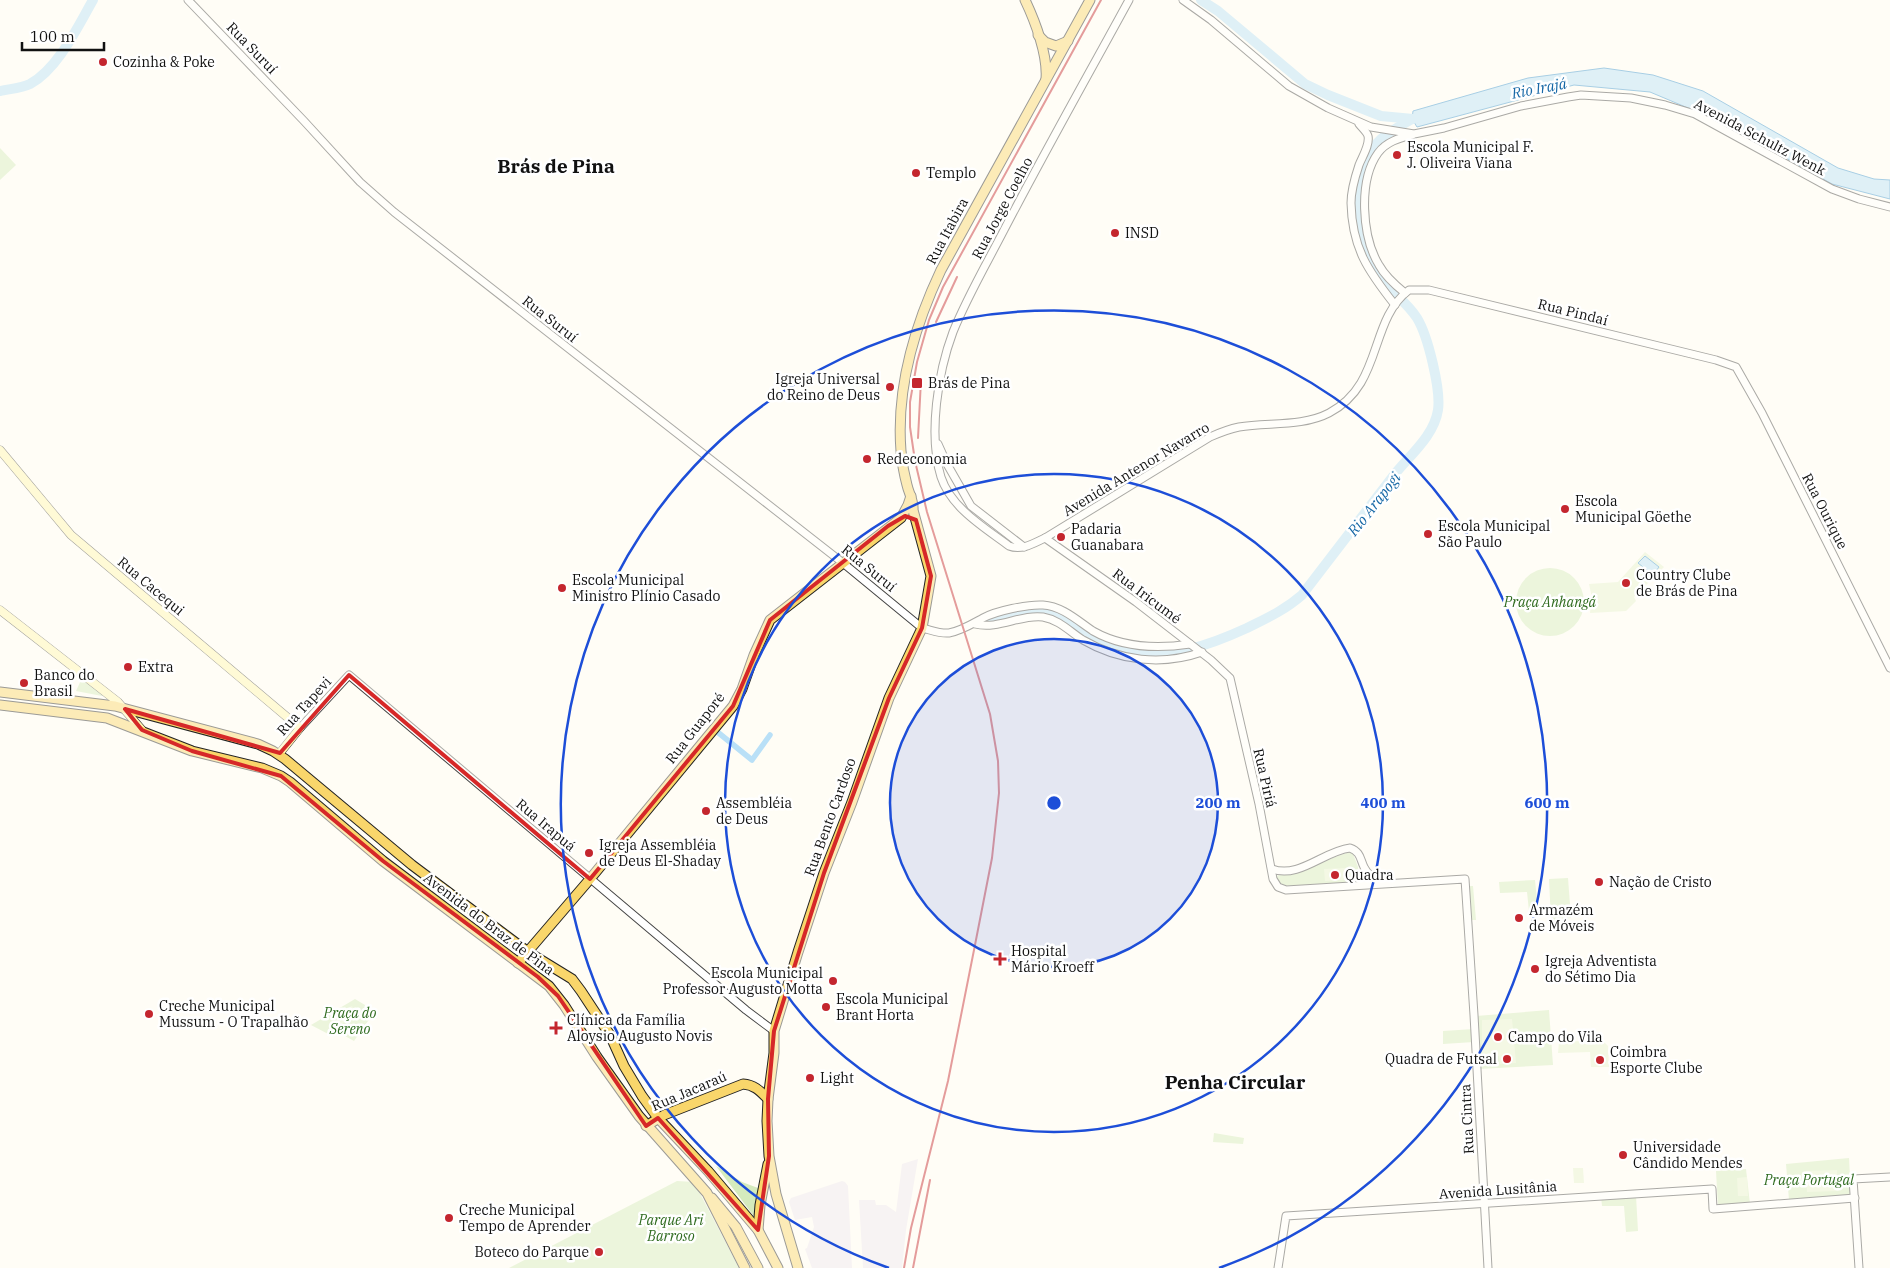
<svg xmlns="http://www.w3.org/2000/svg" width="1890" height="1268" viewBox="0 0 1890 1268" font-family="'IBM Plex Serif',serif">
  <rect width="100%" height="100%" fill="#fffdf5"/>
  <g fill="#eee6ef">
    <polygon points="918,1159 906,1230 902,1268 863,1268 859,1200 875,1200 876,1205 886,1205 896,1212 902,1164"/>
    <polygon points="842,1181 845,1182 848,1186 852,1268 812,1268 805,1249 807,1248 814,1227 812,1217 795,1220 789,1202 791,1198"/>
  </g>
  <g fill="#d5ebbd">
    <polygon points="0,148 16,165 0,180"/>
    <circle cx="1550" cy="602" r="34"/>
    <polygon points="82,678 104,693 102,696 76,691"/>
    <polygon points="1352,851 1358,867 1359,884 1283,887 1276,876 1302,869"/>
    <polygon points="1568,878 1571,918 1551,920 1549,879"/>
    <polygon points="1535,880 1538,911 1529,911 1527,892 1500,893 1499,882"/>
    <polygon points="1466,886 1473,886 1476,920 1468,920"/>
    <polygon points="355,999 375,1011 354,1041 336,1031 332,1036 311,1025"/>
    <polygon points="1549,1010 1553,1065 1478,1069 1476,1016"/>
    <polygon points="1474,1029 1474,1042 1443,1044 1443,1031"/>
    <polygon points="1214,1133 1244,1138 1243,1144 1213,1142"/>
    <polygon points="1849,1158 1851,1196 1789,1200 1786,1164"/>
    <polygon points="716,1166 742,1182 758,1188 763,1186 756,1219"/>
    <polygon points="1746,1169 1750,1204 1718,1207 1716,1171"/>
    <polygon points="677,1181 694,1182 739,1268 509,1268"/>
    <polygon points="1636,1196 1638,1231 1626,1232 1624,1206 1602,1206 1601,1197"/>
  </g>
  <g fill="#e6f2cf">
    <polygon points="1645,552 1664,567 1634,597 1636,601 1626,611 1590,613 1592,598 1589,584 1618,582"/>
    <polygon points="1345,868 1347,880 1325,881 1324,869"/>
    <polygon points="352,1006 357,1015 338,1026 333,1016"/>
    <polygon points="1512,1019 1516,1063 1500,1064 1499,1056 1482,1057 1482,1020"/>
    <polygon points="1582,1041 1583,1043 1604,1042 1608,1046 1609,1067 1591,1067 1590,1052 1558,1053 1559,1042"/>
    <polygon points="1573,1168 1583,1168 1584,1183 1574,1183"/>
    <polygon points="1837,1170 1838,1191 1807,1192 1806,1171"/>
    <polygon points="1747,1177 1748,1196 1738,1196 1737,1178"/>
  </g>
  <g fill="#b9e0f7" stroke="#3f96cf">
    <polygon points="1604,68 1653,75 1703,91 1838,168 1874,179 1890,180 1890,199 1832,184 1726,124 1650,92 1574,85 1417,127 1412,119 1413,111 1528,78"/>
    <polygon points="1645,556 1659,567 1653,575 1638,563"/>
  </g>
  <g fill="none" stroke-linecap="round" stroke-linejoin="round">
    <polyline stroke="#b9e0f7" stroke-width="5.5" points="715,730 752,760 770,735"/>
    <g stroke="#b9e0f7" stroke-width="10">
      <polyline points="1201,0 1218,11 1305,84 1328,95 1381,116 1413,119"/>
      <path d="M0,91C9,89 22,88 30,84C58,69 78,26 93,0"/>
      <path d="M991,621C1010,615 1034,608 1054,615C1080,624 1101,647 1129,652C1171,659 1210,645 1247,628C1267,618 1285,610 1302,595C1333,555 1363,515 1394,475C1410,455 1434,436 1438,410C1441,390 1428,336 1417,318C1407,302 1390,291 1379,276C1355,242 1349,199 1367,162C1370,154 1374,145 1381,139C1390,131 1402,125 1412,119"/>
    </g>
    <defs>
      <g id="tertiary">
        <path d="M188,0L304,121L360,182L394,212L843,563L922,628C931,630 940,634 949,633C961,631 972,624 983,618C996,611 1028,604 1043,605C1062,606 1078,621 1093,631C1123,648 1157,649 1190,644"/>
        <path d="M1129,0C1087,77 1044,153 1004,230C987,263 967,297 953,332C938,372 928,435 941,477C951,508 985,528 1009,546C1022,551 1034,543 1045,538L1210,437C1219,433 1229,429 1239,427C1268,422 1302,427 1329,413C1384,384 1368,321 1409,290H1429L1716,360L1736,367L1762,413L1890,668"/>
        <polyline points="1183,0 1211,20 1289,86 1328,108 1371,127 1414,134 1444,128 1521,106 1568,97 1581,95 1631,98 1665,105 1695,114 1832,189 1859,199 1890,207"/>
        <path d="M1359,124C1362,128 1367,132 1368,136C1370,145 1362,157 1359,165C1355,177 1351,190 1351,203C1352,248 1368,271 1395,305"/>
        <path d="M1405,293C1395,285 1385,276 1379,265C1362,237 1358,181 1378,153C1386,142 1399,138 1412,135"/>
        <polyline points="938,444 947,464 971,506 1024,547"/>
        <polyline points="1045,538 1136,602 1211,660 1230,678 1259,804 1273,879 1278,887 1286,890 1465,879 1474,1015 1488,1268"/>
        <path d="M975,624C998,630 1021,614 1043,617C1060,620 1070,632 1083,640C1119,661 1162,666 1202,652"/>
        <polyline points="300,728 349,675 746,1010 774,1031"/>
        <path d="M1272,869C1299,879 1324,851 1350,848C1361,852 1360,859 1364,867C1368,876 1376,880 1384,883"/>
        <polyline points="1278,1268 1286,1216 1712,1189 1713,1209 1855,1198"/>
        <polyline points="1859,1268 1853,1179 1890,1177"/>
      </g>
      <g id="secondary">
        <polyline points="0,450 71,535 300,728 279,754"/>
        <polyline points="0,610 118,702 142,730"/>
      </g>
      <g id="primary">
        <path d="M1025,0C1035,21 1048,55 1046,79"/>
        <polyline points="1038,35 1045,42 1056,46 1068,41"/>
        <polyline points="0,692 115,706 258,744 273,751 285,759 412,865 528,952 572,979 581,991 610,1035 624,1066 642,1096 658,1118 708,1171 758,1230 778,1268"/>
        <polyline points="0,705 107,718 192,751 262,768 281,776 290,782 383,861 549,986 564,1005 597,1057 639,1116 707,1193 745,1268"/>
        <polyline points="518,963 590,879 733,706 742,689 754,655 770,620 901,518 908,505 911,496"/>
        <path d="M646,1126L664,1115L743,1084C755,1085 760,1091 768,1099"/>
        <polyline points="712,1198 736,1227 758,1268"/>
        <polyline points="758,1230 760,1205 768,1164"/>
        <path d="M798,1268L776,1194L769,1156L767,1121L768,1099L774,1053V1031L798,952L824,873L852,802L889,698L922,628L931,576L913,510C914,501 909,494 907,485C904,474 902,462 901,451C896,389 915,325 941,270L1090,0"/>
      </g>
    </defs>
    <use href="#tertiary" stroke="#444" stroke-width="9"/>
    <use href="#secondary" stroke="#333" stroke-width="9"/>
    <use href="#primary" stroke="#222" stroke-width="11"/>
    <use href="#tertiary" stroke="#fff" stroke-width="7"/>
    <use href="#secondary" stroke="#fff6b0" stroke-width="8"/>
    <use href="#primary" stroke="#f9d66b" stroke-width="9"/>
    <g stroke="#c4262e" stroke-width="2">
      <polyline points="936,322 957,277"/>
      <polyline points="918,438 921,380"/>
      <polyline points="904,1268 911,1228 948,1081 974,950 992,858 999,793 998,761 990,714 927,512 915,461 910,427 910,402 917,362 929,320 943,287 1101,0"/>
      <polyline points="913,1268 930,1180"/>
    </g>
  </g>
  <path d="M0 0H1890V1268H0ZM905,516L916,520L931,576L922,628L889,698L824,873L774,1031L768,1099L769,1156L758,1230L658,1118L646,1126L558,996L538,977L383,861L281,776L192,751L142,730L125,709L280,753L349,675L590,879L733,706L770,620L888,526Z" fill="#fffdf5" fill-opacity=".55" fill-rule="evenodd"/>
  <path fill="none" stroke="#d62828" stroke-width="4" stroke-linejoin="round" d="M905,516L916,520L931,576L922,628L889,698L824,873L774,1031L768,1099L769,1156L758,1230L658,1118L646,1126L558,996L538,977L383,861L281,776L192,751L142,730L125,709L280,753L349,675L590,879L733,706L770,620L888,526Z"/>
  <circle cx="1054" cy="803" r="164" fill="#1d4ed8" fill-opacity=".12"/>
  <g fill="none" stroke="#1d4ed8" stroke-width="2.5">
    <circle cx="1054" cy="803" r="164"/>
    <circle cx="1054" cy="803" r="329"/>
    <path d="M889 1268A493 493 0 1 1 1219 1268"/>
  </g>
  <g fill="#c4262e" stroke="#fff" stroke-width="2">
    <circle cx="103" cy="62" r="5"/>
    <circle cx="1397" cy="155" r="5"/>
    <circle cx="916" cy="173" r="5"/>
    <circle cx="1115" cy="233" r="5"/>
    <rect x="911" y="377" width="12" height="12" rx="2.5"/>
    <circle cx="890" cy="387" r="5"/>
    <circle cx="867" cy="459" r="5"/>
    <circle cx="1565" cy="509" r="5"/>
    <circle cx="1428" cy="534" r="5"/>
    <circle cx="1061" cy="537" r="5"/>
    <circle cx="1626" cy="583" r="5"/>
    <circle cx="562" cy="588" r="5"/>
    <circle cx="128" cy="667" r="5"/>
    <circle cx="24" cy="683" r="5"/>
    <circle cx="706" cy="811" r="5"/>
    <circle cx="589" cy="853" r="5"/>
    <circle cx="1335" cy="875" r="5"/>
    <circle cx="1599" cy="882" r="5"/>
    <circle cx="1519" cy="918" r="5"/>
    <path d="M997.5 951.5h5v5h5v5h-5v5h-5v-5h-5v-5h5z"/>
    <circle cx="1535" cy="969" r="5"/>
    <circle cx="833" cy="981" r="5"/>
    <circle cx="826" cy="1007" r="5"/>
    <circle cx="149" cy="1014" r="5"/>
    <path d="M553.5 1020.5h5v5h5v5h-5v5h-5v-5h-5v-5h5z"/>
    <circle cx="1498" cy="1037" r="5"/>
    <circle cx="1507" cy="1059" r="5"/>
    <circle cx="1600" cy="1060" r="5"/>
    <circle cx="810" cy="1078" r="5"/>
    <circle cx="1623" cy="1155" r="5"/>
    <circle cx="449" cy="1218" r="5"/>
    <circle cx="599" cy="1252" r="5"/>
  </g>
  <g text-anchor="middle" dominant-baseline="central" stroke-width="5" stroke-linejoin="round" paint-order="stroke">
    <g font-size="14" fill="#111" stroke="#fff">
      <text transform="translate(252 48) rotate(46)">Rua Suruí</text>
      <text transform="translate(1760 137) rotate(28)">Avenida Schultz Wenk</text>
      <text transform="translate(1002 208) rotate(-62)">Rua Jorge Coelho</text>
      <text transform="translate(947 231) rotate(-62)">Rua Itabira</text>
      <text transform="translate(1573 312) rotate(14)">Rua Pindaí</text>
      <text transform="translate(550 319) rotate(38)">Rua Suruí</text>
      <text transform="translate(1136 469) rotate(-31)">Avenida Antenor Navarro</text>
      <text transform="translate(1825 511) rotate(63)">Rua Ourique</text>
      <text transform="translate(869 568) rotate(39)">Rua Suruí</text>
      <text transform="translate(151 586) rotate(40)">Rua Cacequi</text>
      <text transform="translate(1147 596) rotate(37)">Rua Iricumé</text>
      <text transform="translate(304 706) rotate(-48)">Rua Tapevi</text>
      <text transform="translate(695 728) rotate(-52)">Rua Guaporé</text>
      <text transform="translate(1265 778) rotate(77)">Rua Piriá</text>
      <text transform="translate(830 817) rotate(-70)">Rua Bento Cardoso</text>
      <text transform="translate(546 825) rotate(40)">Rua Irapuá</text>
      <text transform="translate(489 924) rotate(37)">Avenida do Braz de Pina</text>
      <text transform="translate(689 1091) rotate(-23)">Rua Jacaraú</text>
      <text transform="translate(1467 1119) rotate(-93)">Rua Cintra</text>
      <text transform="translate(1498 1190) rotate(-4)">Avenida Lusitânia</text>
    </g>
    <g font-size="14" fill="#111" stroke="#fff" text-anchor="start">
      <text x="113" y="62">Cozinha &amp; Poke</text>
      <text x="1407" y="147">Escola Municipal F.<tspan x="1407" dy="16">J. Oliveira Viana</tspan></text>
      <text x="926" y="173">Templo</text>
      <text x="1125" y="233">INSD</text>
      <text x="880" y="379" text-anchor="end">Igreja Universal<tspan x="880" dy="16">do Reino de Deus</tspan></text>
      <text x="928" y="383">Brás de Pina</text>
      <text x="877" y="459">Redeconomia</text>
      <text x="1575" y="501">Escola<tspan x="1575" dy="16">Municipal Göethe</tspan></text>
      <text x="1438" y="526">Escola Municipal<tspan x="1438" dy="16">São Paulo</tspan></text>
      <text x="1071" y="529">Padaria<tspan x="1071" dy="16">Guanabara</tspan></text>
      <text x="1636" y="575">Country Clube<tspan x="1636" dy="16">de Brás de Pina</tspan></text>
      <text x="572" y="580">Escola Municipal<tspan x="572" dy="16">Ministro Plínio Casado</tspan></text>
      <text x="138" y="667">Extra</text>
      <text x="34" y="675">Banco do<tspan x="34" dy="16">Brasil</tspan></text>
      <text x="716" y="803">Assembléia<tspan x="716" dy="16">de Deus</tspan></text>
      <text x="599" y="845">Igreja Assembléia<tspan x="599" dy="16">de Deus El-Shaday</tspan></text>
      <text x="1345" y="875">Quadra</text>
      <text x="1609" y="882">Nação de Cristo</text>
      <text x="1529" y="910">Armazém<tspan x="1529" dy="16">de Móveis</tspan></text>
      <text x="1011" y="951">Hospital<tspan x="1011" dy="16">Mário Kroeff</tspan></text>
      <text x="1545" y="961">Igreja Adventista<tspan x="1545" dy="16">do Sétimo Dia</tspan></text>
      <text x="823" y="973" text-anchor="end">Escola Municipal<tspan x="823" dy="16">Professor Augusto Motta</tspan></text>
      <text x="836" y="999">Escola Municipal<tspan x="836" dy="16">Brant Horta</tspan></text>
      <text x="159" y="1006">Creche Municipal<tspan x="159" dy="16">Mussum - O Trapalhão</tspan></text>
      <text x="567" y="1020">Clínica da Família<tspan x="567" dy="16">Aloysio Augusto Novis</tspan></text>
      <text x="1508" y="1037">Campo do Vila</text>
      <text x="1610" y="1052">Coimbra<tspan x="1610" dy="16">Esporte Clube</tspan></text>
      <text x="1497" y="1059" text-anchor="end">Quadra de Futsal</text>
      <text x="820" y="1078">Light</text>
      <text x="1633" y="1147">Universidade<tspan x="1633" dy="16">Cândido Mendes</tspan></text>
      <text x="459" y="1210">Creche Municipal<tspan x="459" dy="16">Tempo de Aprender</tspan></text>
      <text x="589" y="1252" text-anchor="end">Boteco do Parque</text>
    </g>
    <g font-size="14" font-style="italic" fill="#2f6b1f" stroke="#fff">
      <text x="1550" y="602">Praça Anhangá</text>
      <text x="350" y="1013">Praça do<tspan x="350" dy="16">Sereno</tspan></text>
      <text x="1809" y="1180">Praça Portugal</text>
      <text x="671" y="1220">Parque Ari<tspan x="671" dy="16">Barroso</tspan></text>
    </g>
    <g font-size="15" font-style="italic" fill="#1768a6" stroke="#fff">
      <text transform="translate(1539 88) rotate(-11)">Rio Irajá</text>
      <text transform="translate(1374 504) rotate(-52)">Rio Arapogi</text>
    </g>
    <g font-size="19" font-weight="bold" fill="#111" stroke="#fff">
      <text x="556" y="166">Brás de Pina</text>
      <text x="1235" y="1082">Penha Circular</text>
    </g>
  </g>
  <circle cx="1054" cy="803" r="8" fill="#1d4ed8" stroke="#fff" stroke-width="2.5"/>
  <g font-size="15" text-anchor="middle" font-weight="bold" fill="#1d4ed8" stroke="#fff" stroke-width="5" stroke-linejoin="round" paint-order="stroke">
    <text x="1218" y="808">200 m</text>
    <text x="1383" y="808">400 m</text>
    <text x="1547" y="808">600 m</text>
  </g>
  <path d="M22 42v8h82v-8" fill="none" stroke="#111111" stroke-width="2.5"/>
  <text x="30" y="42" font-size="15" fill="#111111" stroke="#ffffff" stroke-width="4" paint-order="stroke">100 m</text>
</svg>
